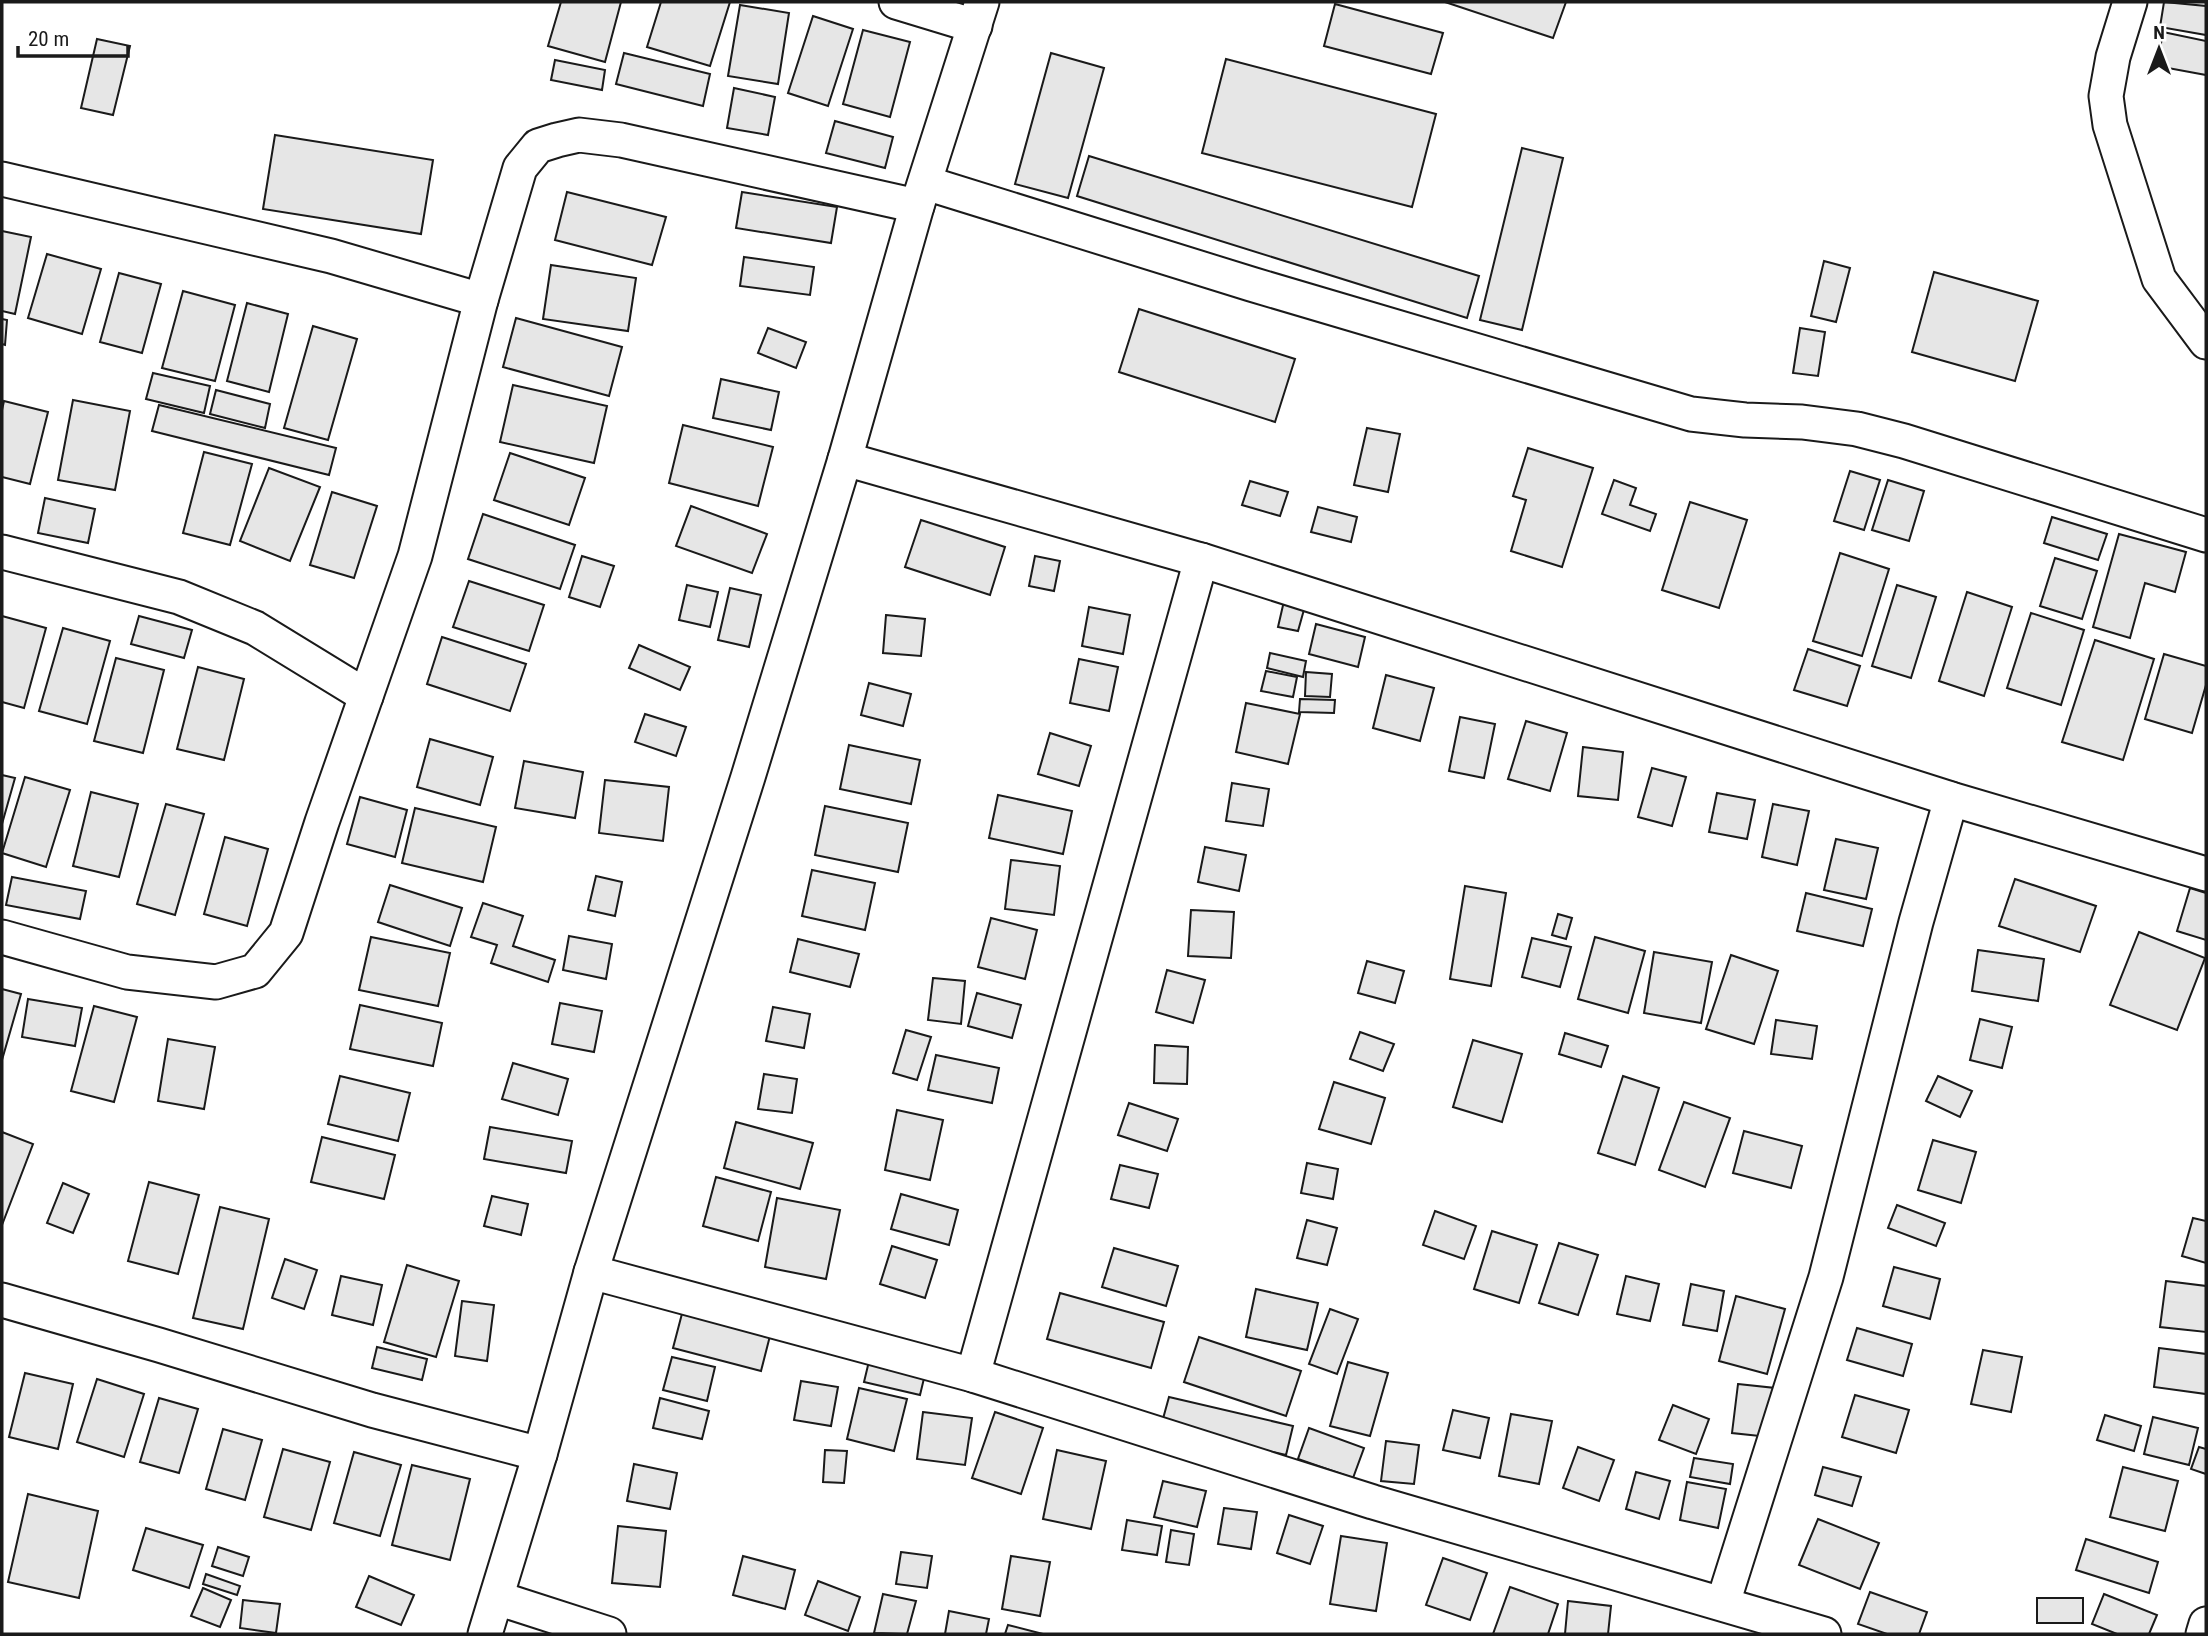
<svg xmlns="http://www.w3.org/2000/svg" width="2208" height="1636" viewBox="0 0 2208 1636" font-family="'Roboto Condensed',sans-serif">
  <rect width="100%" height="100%" fill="#fff"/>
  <g fill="#e6e6e6" stroke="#1a1a1a" stroke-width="2">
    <polygon points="561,2 621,2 605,62 548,46"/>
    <polygon points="661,2 730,2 710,66 647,47"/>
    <polygon points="1445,2 1566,2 1553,38"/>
    <polygon points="2164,2 2206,6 2206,35 2160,27"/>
    <polygon points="1335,4 1443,33 1431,74 1324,46"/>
    <polygon points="740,5 789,13 778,84 728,76"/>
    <polygon points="813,16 853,29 828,106 788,93"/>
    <polygon points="863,30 910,42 890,117 843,104"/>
    <polygon points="2163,32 2206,41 2206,75 2157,66"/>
    <polygon points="97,39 130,46 113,115 81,108"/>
    <polygon points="624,53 710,74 703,106 616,84"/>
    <polygon points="1051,53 1104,68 1068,198 1015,184"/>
    <polygon points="1226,59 1436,114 1412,207 1202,153"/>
    <polygon points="555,60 605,70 602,90 551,80"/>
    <polygon points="734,88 775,97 768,135 727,128"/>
    <polygon points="835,121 893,137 885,168 826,153"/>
    <polygon points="275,135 433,160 421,234 263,209"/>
    <polygon points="1522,148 1563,158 1522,330 1480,320"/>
    <polygon points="1089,156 1479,276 1467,318 1077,196"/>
    <polygon points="567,192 666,217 652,265 555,240"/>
    <polygon points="742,192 837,207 831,243 736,228"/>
    <polygon points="2,231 31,237 15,314 2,311"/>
    <polygon points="47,254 101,269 82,334 28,318"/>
    <polygon points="744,257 814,267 810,295 740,286"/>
    <polygon points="1824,261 1850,268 1836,322 1811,316"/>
    <polygon points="551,265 636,278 628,331 543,319"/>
    <polygon points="1934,272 2038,301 2015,381 1912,352"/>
    <polygon points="119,273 161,284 142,353 100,342"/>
    <polygon points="183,291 235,305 215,381 162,368"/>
    <polygon points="247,303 288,314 269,392 227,381"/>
    <polygon points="1139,309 1295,359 1275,422 1119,372"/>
    <polygon points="516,318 622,347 609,396 503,367"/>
    <polygon points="2,319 7,320 5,345 2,344"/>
    <polygon points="313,326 357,339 328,440 284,428"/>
    <polygon points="768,328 806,342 796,368 758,353"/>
    <polygon points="1800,328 1825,332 1818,376 1793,373"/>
    <polygon points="153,373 210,386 204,413 146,399"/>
    <polygon points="721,379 779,392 771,430 713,418"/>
    <polygon points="513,385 607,406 594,463 500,442"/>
    <polygon points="216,390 270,404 265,428 210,414"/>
    <polygon points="73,400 130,411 115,490 58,480"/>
    <polygon points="4,401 48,412 30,484 2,477 2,410"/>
    <polygon points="159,405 336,448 329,475 152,431"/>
    <polygon points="683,425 773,447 758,506 669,483"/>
    <polygon points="1367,428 1400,434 1388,492 1354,485"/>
    <polygon points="1528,448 1593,468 1562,567 1511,551 1526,500 1513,496"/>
    <polygon points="204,452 252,464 230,545 183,533"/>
    <polygon points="510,453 585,478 569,525 494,500"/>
    <polygon points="269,468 320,487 290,561 240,541"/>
    <polygon points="1850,471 1880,480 1864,530 1834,521"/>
    <polygon points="1614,480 1636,488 1630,505 1656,514 1650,531 1602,514"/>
    <polygon points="1888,480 1924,491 1909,541 1872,530"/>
    <polygon points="1250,481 1288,492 1280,516 1242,505"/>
    <polygon points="332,492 377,506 354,578 310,565"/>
    <polygon points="45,498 95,509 88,543 38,533"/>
    <polygon points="1690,502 1747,520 1719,608 1662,590"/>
    <polygon points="691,506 767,534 752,573 676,546"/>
    <polygon points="1318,507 1357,517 1351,542 1311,532"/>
    <polygon points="483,514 575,545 560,589 468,559"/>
    <polygon points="2052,517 2107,534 2098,560 2044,543"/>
    <polygon points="921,520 1005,547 990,595 905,567"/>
    <polygon points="2119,534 2186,552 2175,592 2145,583 2130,638 2093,627"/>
    <polygon points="1840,553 1889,569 1862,656 1813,641"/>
    <polygon points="582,556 614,566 600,607 569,597"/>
    <polygon points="1035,556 1060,561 1054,591 1029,586"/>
    <polygon points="2055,558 2097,571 2082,619 2040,606"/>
    <polygon points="469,581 544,605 529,651 453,627"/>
    <polygon points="687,585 718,592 710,627 679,620"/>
    <polygon points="1897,585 1936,597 1911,678 1872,666"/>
    <polygon points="730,588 761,595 749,647 718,640"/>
    <polygon points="1967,592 2012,607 1984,696 1939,681"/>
    <polygon points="1284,601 1305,606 1298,631 1278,627"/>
    <polygon points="1089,607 1130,615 1123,654 1082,646"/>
    <polygon points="2031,613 2084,630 2061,705 2007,688"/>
    <polygon points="886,615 925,619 921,656 883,653"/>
    <polygon points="2,616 46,628 24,708 2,702"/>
    <polygon points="139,616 192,630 184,658 131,644"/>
    <polygon points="1316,624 1365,637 1358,667 1309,654"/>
    <polygon points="63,628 110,641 87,724 39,711"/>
    <polygon points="442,637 526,664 510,711 427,684"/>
    <polygon points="2095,640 2154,659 2123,760 2062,742"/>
    <polygon points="639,645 690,667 680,690 629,668"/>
    <polygon points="1808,649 1860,666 1847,706 1794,690"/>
    <polygon points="1270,653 1306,661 1303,677 1267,668"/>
    <polygon points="2164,654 2206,666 2206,685 2192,733 2145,719"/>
    <polygon points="116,658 164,670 143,753 94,741"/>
    <polygon points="1079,659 1118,667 1109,711 1070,703"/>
    <polygon points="198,667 244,679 224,760 177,749"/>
    <polygon points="1266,671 1297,677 1293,697 1261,691"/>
    <polygon points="1306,672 1332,674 1330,697 1305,696"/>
    <polygon points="1386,675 1434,688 1420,741 1373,728"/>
    <polygon points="869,683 911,694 903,726 861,715"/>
    <polygon points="1300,699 1335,700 1334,713 1299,712"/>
    <polygon points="1246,703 1300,714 1288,764 1236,752"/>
    <polygon points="645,714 686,727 676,756 635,742"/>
    <polygon points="1460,717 1495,724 1484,778 1449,771"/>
    <polygon points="1526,721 1567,733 1550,791 1508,779"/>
    <polygon points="1050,733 1091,746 1079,786 1038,774"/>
    <polygon points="430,739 493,757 480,805 417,787"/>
    <polygon points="849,745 920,760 911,804 840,789"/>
    <polygon points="1583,747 1623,752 1618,800 1578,796"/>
    <polygon points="524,761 583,772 575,818 515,808"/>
    <polygon points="1652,768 1686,777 1672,826 1638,817"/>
    <polygon points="2,775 15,778 2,824"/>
    <polygon points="25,777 70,790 46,867 2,853"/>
    <polygon points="605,780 669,787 663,841 599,833"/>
    <polygon points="1232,783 1269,789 1263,826 1226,821"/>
    <polygon points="91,792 138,804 119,877 73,866"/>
    <polygon points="1717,793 1755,800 1747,839 1709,832"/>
    <polygon points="998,795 1072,811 1063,854 989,838"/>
    <polygon points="360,797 407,810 395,857 347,844"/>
    <polygon points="166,804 204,814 175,915 137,904"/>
    <polygon points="1773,804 1809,811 1797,865 1762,857"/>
    <polygon points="825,806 908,823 898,872 815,855"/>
    <polygon points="415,808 496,827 483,882 402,863"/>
    <polygon points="225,837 268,849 247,926 204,914"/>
    <polygon points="1836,839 1878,848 1866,899 1824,890"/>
    <polygon points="1205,847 1246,855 1239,891 1198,882"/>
    <polygon points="1011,860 1060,866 1054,915 1005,909"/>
    <polygon points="812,870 875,883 865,930 802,916"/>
    <polygon points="596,876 622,882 615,916 588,910"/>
    <polygon points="12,877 86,891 80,919 6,905"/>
    <polygon points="2015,879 2096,906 2080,952 1999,926"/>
    <polygon points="390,885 462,908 450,946 378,922"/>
    <polygon points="1465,886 1506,893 1491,986 1450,979"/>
    <polygon points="2190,888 2206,893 2206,940 2177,931"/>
    <polygon points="1806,893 1872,909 1863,946 1797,931"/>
    <polygon points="483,903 523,916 513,946 555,960 548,982 491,963 497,945 471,937"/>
    <polygon points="1191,910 1234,912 1231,958 1188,956"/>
    <polygon points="1558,914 1572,918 1566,939 1552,935"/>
    <polygon points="991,918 1037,930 1025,979 978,967"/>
    <polygon points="2139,932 2205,958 2177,1030 2110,1005"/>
    <polygon points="569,936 612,944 606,979 563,970"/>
    <polygon points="371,937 450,953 438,1006 359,990"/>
    <polygon points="1595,937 1645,951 1628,1013 1578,999"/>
    <polygon points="1532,938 1571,947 1560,987 1522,977"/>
    <polygon points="798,939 859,954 850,987 790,972"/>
    <polygon points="1978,950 2044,959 2038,1001 1972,991"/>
    <polygon points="1654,952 1712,962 1701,1023 1644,1013"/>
    <polygon points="1731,955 1778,971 1754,1044 1706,1029"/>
    <polygon points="1367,961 1404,971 1395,1003 1358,993"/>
    <polygon points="1167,970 1205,980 1193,1023 1156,1012"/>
    <polygon points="933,978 965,981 961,1024 928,1020"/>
    <polygon points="2,989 21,994 2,1060"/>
    <polygon points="977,993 1021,1005 1012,1038 968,1026"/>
    <polygon points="28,999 82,1008 75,1046 22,1037"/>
    <polygon points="560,1003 602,1011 594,1052 552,1044"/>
    <polygon points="360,1005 442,1023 433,1066 350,1049"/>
    <polygon points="94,1006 137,1017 114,1102 71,1091"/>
    <polygon points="773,1007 810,1014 804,1048 766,1041"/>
    <polygon points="1980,1019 2012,1027 2002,1068 1970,1060"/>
    <polygon points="1776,1020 1817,1026 1812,1059 1771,1054"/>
    <polygon points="906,1030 931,1037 917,1080 893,1073"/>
    <polygon points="1360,1032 1394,1044 1383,1071 1350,1059"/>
    <polygon points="1565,1033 1608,1046 1601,1067 1559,1054"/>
    <polygon points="168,1039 215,1047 204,1109 158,1101"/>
    <polygon points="1473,1040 1522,1054 1502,1122 1453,1107"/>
    <polygon points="1155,1045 1188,1047 1187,1084 1154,1083"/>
    <polygon points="936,1055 999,1068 992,1103 928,1090"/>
    <polygon points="513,1063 568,1079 558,1115 502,1099"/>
    <polygon points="764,1074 797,1079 792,1113 758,1109"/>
    <polygon points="340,1076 410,1093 398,1141 328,1124"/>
    <polygon points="1623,1076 1659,1088 1635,1165 1598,1153"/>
    <polygon points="1938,1076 1972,1091 1960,1117 1926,1101"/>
    <polygon points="1334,1082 1385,1098 1371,1144 1319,1129"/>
    <polygon points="1684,1102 1730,1118 1705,1187 1659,1170"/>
    <polygon points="1129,1103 1178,1119 1167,1151 1118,1135"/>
    <polygon points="897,1110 943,1120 930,1180 885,1170"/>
    <polygon points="736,1122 813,1143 800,1189 724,1168"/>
    <polygon points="490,1127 572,1141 566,1173 484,1159"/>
    <polygon points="1744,1131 1802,1146 1791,1188 1733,1173"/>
    <polygon points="2,1132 33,1144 2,1225"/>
    <polygon points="322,1137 395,1155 384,1199 311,1182"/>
    <polygon points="1933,1140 1976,1152 1961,1203 1918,1190"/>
    <polygon points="1307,1163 1338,1169 1333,1199 1301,1193"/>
    <polygon points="1120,1165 1158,1174 1149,1208 1111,1199"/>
    <polygon points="716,1177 771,1192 758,1241 703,1226"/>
    <polygon points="149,1182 199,1195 178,1274 128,1261"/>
    <polygon points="63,1183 89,1194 73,1233 47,1223"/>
    <polygon points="901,1194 958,1210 949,1245 891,1229"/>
    <polygon points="492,1196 528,1204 521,1235 484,1226"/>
    <polygon points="777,1198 840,1210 826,1279 765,1267"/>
    <polygon points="1897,1205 1945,1223 1936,1246 1888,1228"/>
    <polygon points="220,1207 269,1219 243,1329 193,1318"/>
    <polygon points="1435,1211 1476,1226 1464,1259 1423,1245"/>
    <polygon points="2193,1218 2206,1221 2206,1263 2182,1256"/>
    <polygon points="1307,1220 1337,1228 1327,1265 1297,1258"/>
    <polygon points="1492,1231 1537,1245 1519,1303 1474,1289"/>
    <polygon points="1559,1243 1598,1255 1578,1315 1539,1303"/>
    <polygon points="892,1246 937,1260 925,1298 880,1284"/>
    <polygon points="1114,1248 1178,1266 1166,1306 1102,1287"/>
    <polygon points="285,1259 317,1270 304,1309 272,1298"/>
    <polygon points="407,1265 459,1281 436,1357 384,1342"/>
    <polygon points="1894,1267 1940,1279 1930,1319 1883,1306"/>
    <polygon points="341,1276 382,1285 373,1325 332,1315"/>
    <polygon points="1626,1276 1659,1284 1650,1321 1617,1314"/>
    <polygon points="2166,1281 2206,1286 2206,1332 2160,1327"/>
    <polygon points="1691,1284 1724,1291 1717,1331 1683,1325"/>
    <polygon points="1256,1289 1318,1303 1307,1350 1246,1337"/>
    <polygon points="1060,1293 1164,1322 1151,1368 1047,1339"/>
    <polygon points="1736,1296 1785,1309 1767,1374 1719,1361"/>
    <polygon points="462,1301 494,1305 487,1361 455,1356"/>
    <polygon points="684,1306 772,1328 761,1371 673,1348"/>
    <polygon points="1330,1309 1358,1319 1337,1374 1309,1364"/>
    <polygon points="1857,1328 1912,1344 1903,1376 1847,1360"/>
    <polygon points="1199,1337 1301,1371 1286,1416 1184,1382"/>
    <polygon points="377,1347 427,1359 422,1380 372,1368"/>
    <polygon points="2159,1348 2206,1354 2206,1394 2154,1387"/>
    <polygon points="1983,1350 2022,1357 2011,1412 1971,1404"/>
    <polygon points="672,1357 715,1367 707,1401 663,1390"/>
    <polygon points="870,1357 926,1370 920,1395 864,1382"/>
    <polygon points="1348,1362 1388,1373 1370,1436 1330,1426"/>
    <polygon points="25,1373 73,1384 58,1449 9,1437"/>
    <polygon points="97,1379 144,1394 124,1457 77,1442"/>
    <polygon points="801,1381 838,1387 831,1426 794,1420"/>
    <polygon points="1738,1384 1775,1388 1769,1437 1732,1433"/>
    <polygon points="859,1388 907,1399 894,1451 847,1439"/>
    <polygon points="1855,1395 1909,1410 1896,1453 1842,1437"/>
    <polygon points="1169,1397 1293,1426 1286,1455 1161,1426"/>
    <polygon points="159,1398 198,1409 179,1473 140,1462"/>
    <polygon points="660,1398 709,1411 702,1439 653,1428"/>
    <polygon points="1673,1405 1709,1419 1696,1454 1659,1440"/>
    <polygon points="1453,1410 1489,1418 1480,1458 1443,1450"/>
    <polygon points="923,1412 972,1418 965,1465 917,1459"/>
    <polygon points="995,1412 1043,1428 1021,1494 972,1478"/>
    <polygon points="1511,1414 1552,1421 1539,1484 1499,1476"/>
    <polygon points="2105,1415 2141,1426 2134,1451 2097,1440"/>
    <polygon points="2153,1417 2198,1428 2189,1465 2144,1454"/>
    <polygon points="1309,1428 1364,1448 1353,1478 1298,1459"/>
    <polygon points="223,1429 262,1440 245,1500 206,1489"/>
    <polygon points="1386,1441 1419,1445 1414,1484 1381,1481"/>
    <polygon points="1578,1447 1614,1460 1599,1501 1563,1488"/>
    <polygon points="2199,1447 2206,1449 2206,1474 2191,1469"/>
    <polygon points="283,1449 330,1462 311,1530 264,1517"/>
    <polygon points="825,1450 847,1451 844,1483 823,1482"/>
    <polygon points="1057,1450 1106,1461 1091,1529 1043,1519"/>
    <polygon points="354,1452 401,1465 380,1536 334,1523"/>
    <polygon points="1694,1458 1733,1464 1730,1484 1690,1477"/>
    <polygon points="634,1464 677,1473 670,1509 627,1501"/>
    <polygon points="412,1465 470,1479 450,1560 392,1545"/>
    <polygon points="1823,1467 1861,1477 1852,1506 1815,1495"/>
    <polygon points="2123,1467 2178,1481 2165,1531 2110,1517"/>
    <polygon points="1636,1472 1670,1481 1659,1519 1626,1509"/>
    <polygon points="1163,1481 1206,1491 1197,1527 1154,1517"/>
    <polygon points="1687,1482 1726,1489 1718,1528 1680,1520"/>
    <polygon points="28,1494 98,1511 79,1598 8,1582"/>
    <polygon points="1224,1508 1257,1512 1251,1549 1218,1544"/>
    <polygon points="1289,1515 1323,1526 1310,1564 1277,1553"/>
    <polygon points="1818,1519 1879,1543 1860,1589 1799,1565"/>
    <polygon points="1127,1520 1162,1526 1157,1555 1122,1550"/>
    <polygon points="618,1526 666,1531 660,1587 612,1583"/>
    <polygon points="146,1528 203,1545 189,1588 133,1570"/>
    <polygon points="1171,1530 1194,1534 1189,1565 1166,1562"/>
    <polygon points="1341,1536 1387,1543 1376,1611 1330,1604"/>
    <polygon points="2086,1539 2158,1562 2149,1593 2076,1570"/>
    <polygon points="218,1547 249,1557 243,1576 212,1566"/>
    <polygon points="901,1552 932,1556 927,1588 896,1584"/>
    <polygon points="743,1556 795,1570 785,1609 733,1595"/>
    <polygon points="1011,1556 1050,1562 1040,1616 1002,1609"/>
    <polygon points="1443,1558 1487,1573 1470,1620 1426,1605"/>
    <polygon points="206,1574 240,1586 237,1595 203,1584"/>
    <polygon points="369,1576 414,1595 401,1625 356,1607"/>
    <polygon points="818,1581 860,1597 848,1631 805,1615"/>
    <polygon points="1510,1587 1558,1604 1548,1634 1493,1634"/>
    <polygon points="203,1588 231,1600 220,1627 191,1616"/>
    <polygon points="1870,1592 1927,1612 1919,1634 1887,1634 1858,1624"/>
    <polygon points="883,1594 916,1601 907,1634 874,1633"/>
    <polygon points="2104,1594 2157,1615 2149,1634 2117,1634 2092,1624"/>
    <rect x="2037" y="1598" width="46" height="25"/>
    <polygon points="243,1600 280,1604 276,1633 240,1628"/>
    <polygon points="1568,1601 1611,1606 1608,1634 1565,1634"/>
    <polygon points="949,1611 989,1619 986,1634 945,1634"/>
    <polygon points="1008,1625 1043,1634 1005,1634"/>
  </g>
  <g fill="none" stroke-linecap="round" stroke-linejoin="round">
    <defs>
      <g id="street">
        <polyline points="896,2 975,26"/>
        <polyline points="2130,2 2113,57 2106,96 2110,125 2159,279 2206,342"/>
        <polyline points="2,179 331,256 481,300"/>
        <polyline points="926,183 1251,284 1691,414 1745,420 1802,422 1857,429 1904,441 2206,535"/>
        <polyline points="845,459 1201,560 1951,799 2206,874"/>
        <polyline points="2,552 179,597 255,628 366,696"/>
        <polyline points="2,937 127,972 216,982 255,971 286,933 322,822 415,556 481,300 520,168 538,146 557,140 579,135 621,140 917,206"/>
        <polyline points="591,1272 973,1375 1373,1502 1824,1634"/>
        <polyline points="2,1300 159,1345 372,1410 540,1454"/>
        <polyline points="973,1375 1201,560"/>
        <polyline points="497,1598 609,1634"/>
        <polyline points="1723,1603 1826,1277 1916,922 1951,799"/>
        <polyline points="485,1634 540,1454 591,1272 748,777 845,459 917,206 982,2"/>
        <polyline points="2203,1634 2206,1624"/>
      </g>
    </defs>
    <use href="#street" stroke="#1a1a1a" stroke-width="37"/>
    <use href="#street" stroke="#fff" stroke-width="33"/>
  </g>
  <rect width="2208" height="1636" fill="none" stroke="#1a1a1a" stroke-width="7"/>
  <g transform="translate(2159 49)" stroke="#ffffff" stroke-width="5" paint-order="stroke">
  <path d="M0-5L12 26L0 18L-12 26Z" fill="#1a1a1a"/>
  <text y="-10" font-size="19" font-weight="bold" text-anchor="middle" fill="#1a1a1a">N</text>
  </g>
  <path d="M18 46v10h110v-10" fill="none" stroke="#1a1a1a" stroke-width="3.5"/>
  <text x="28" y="46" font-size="21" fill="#1a1a1a" stroke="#ffffff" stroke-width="5" paint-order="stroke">20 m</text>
</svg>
